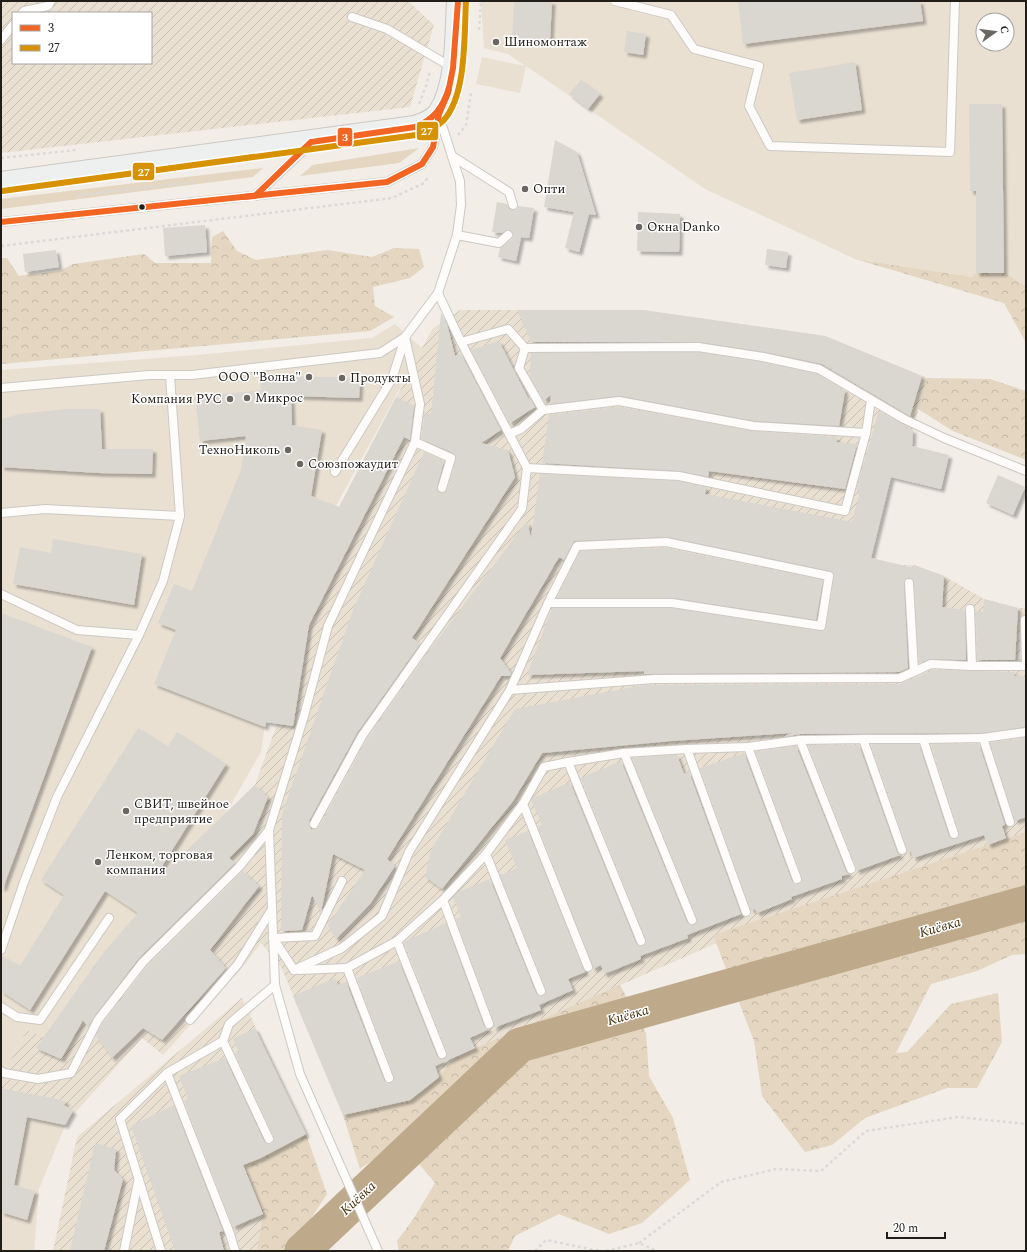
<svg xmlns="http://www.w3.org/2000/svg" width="1027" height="1252" viewBox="0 0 1027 1252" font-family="Spectral,serif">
  <defs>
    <pattern id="industrial-furrows" width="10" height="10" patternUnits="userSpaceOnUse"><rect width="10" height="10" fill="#e9e0d2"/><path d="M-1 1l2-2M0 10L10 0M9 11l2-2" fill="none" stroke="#c8c0b4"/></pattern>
    <pattern id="forest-crowns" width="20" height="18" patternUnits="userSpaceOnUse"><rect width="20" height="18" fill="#e4d6c1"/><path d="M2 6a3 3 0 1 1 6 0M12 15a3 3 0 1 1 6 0" fill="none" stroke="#c3b7a5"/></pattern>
    <filter id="shadow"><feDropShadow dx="3.5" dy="3.5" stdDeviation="1" flood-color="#0004"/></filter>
  </defs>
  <rect width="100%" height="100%" fill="#f2ede6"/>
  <g fill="#e9e0d2" fill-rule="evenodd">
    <path d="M481,1H1026V286L1004,273L972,277L855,259L705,189L526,66L520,93L476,84L482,57L525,66L508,54L484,48ZM983,20H1007V44H983Z"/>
    <polygon points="395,324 422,348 283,603 261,752 226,813 103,953 44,1037 27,1030 1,1080 1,370 197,355 372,338"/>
    <polygon points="1,1088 32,1094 66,1123 39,1189 34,1251 1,1251"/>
  </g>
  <g fill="url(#industrial-furrows)" fill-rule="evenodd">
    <path d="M1,1H408L434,25L410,107L1,153ZM13,13H151V63H13Z"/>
    <polygon points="460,310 643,310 825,336 927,378 913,430 912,443 899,446 871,558 900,565 914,565 944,576 984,599 1018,608 1026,608 1026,832 802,906 455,1057 439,1077 409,1101 343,1115 282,969 261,943 245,964 163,1055 142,1038 66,1123 32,1094 1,1088 1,1080 10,1061 27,1030 44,1037 103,953 226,813 255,785 277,724 287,607 432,329"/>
    <polygon points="242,998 306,1134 243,1165 263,1214 270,1251 53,1251 77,1137"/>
  </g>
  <g fill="#e4d6c1">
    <polygon points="419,148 399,163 300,176 313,165"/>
    <polygon points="263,168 253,177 1,209 1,199"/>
  </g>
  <g fill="url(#forest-crowns)">
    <polygon points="223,231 237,251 256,260 327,250 372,257 394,248 419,249 424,267 410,278 373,287 375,306 394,317 370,331 1,364 1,258 7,258 19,276 60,271 73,264 144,254 155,263 211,263 212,237"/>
    <polygon points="855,259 972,277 976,273 1004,273 1026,286 1026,343 1004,303"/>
    <polygon points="927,378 990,379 1026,391 1026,460 953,431 918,409"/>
    <polygon points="1026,832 1026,954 1012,955 977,971 931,984 896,1053 907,1052 951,1004 998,993 1002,1042 977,1088 947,1088 865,1118 832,1145 805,1152 762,1096 754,1041 713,935"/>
    <polygon points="620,985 646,1033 649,1076 673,1118 690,1180 642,1223 609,1234 559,1214 515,1236 508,1251 399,1251 397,1241 414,1218 435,1183 400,1141 360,1169 343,1115 409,1101 439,1077 455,1057"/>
    <polygon points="306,1134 327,1194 297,1240 304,1251 257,1251 263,1214 243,1165"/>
  </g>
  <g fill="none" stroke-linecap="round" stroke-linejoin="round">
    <polyline stroke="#bea98a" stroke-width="35" points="302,1251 520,1045 1026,903"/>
  </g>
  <g fill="#dad6d0" filter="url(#shadow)">
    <polygon points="514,1 552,1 550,41 512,39"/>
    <polygon points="738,1 920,1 923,21 743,44"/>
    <polygon points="627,31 646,34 643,55 624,52"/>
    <polygon points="855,62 862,110 797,120 789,73"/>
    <polygon points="581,80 600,94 588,109 569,94"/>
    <polygon points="969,104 1002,104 1004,273 976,273 976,191 970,191"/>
    <polygon points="555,140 577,152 596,215 589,214 579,252 565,248 574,212 544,207"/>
    <polygon points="497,202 507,204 509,209 512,210 517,209 518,206 534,208 529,238 521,237 516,261 498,257 500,248 512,239 513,234 509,230 501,233 492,232"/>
    <polygon points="638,212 680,214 679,252 637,251"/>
    <polygon points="205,225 207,252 165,256 163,228"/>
    <polygon points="767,249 788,252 786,268 765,265"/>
    <polygon points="56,250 59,267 25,272 23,254"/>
    <polygon points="517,310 643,310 825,336 922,376 910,416 822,364 764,352 698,342 531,342"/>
    <polygon points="441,313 447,324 455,356 461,354 501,430 481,443 508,450 515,477 412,638 420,644 357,733 309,821 311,829 315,829 319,827 367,739 429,651 527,521 531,538 540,474 678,481 706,487 705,494 852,522 860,491 856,490 879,411 906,426 906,428 913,430 912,446 949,455 941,489 891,477 871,558 914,568 914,565 944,576 942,607 965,610 966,660 931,659 919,663 914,583 909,578 906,579 904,583 908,668 899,672 644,674 644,671 527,675 552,608 672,608 820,631 826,627 834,577 830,571 667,537 574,541 564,560 559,557 500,658 511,673 510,676 501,676 387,859 395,866 370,904 336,939 328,925 365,870 333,854 321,912 312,895 302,930 281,931 282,814 353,610 424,452 444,461 437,487 438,491 441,493 447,490 456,460 453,453 421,439 425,412 431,415"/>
    <polygon points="499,341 529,400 529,397 535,407 510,423 471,350"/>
    <polygon points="698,352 762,362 817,374 845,391 839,426 754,421 620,396 550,404 551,395 544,400 530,376 531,353"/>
    <polygon points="288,376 360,378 359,398 291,396 292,425 322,430 311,496 339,507 396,397 414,406 410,440 404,437 309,625 293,726 266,722 265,727 154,684 176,630 158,623 174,584 192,591 241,470 246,436 200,441 195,397 261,390 260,379"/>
    <polygon points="619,407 752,431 837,437 836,442 857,444 845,489 709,471 708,477 679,471 542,463 549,415"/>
    <polygon points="66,409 100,409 102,449 153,449 152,474 99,473 1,467 1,419 20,414"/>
    <polygon points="998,475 1025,487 1013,515 986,503"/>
    <polygon points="53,539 142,554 134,605 13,584 20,547 51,553"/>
    <polygon points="666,548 823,580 816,620 673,598 557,598 580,551"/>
    <polygon points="984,599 1018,608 1015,660 977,660 976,611 983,612"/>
    <polygon points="1,613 92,647 3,888 1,888"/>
    <polygon points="932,670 1015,672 1014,676 1026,676 1026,727 983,733 800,734 783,737 792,733 671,741 542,753 513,801 442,889 425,877 431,850 515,709 644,685 900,684"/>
    <polygon points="138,728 168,747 177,732 226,764 159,871 162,874 255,785 268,797 253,834 229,858 235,863 139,958 94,1017 88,1027 83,1020 61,1059 36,1048 103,953 138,913 105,891 30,1010 1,991 1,955 20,966 64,895 41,880"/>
    <polygon points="1026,738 1026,817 1015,821 990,743"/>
    <polygon points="871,744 919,744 949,836 953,839 958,837 959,832 931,744 979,744 1005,825 1002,826 1006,838 988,845 984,835 913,858 911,851 907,853 907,848"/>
    <polygon points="808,745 859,745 897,852 900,855 856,871 856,867"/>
    <polygon points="796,746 846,871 849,874 842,876 842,879 791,897 792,899 757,913 755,909 751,910 700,768 744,753 792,881 799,884 801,882 802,877 756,752"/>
    <polygon points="677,755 684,774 689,772 741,914 687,935 688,938 640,956 641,959 604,974 601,965 593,969 538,826 542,825 531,800 533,798 570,782 636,943 643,946 646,944 646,939 581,778 621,761 687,922 694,925 697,923 697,918 632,758"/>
    <polygon points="528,831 585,972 568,979 573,990 539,1005 541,1010 493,1028 494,1022 456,919 461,917 453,897 458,892 490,879 536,993 540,996 545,995 546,989 500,875 517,868 505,840"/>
    <polygon points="243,871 259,886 210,950 226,968 162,1040 143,1028 112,1058 96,1036 103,1023 147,966"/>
    <polygon points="446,923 484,1026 489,1029 470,1038 475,1048 435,1066 439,1077 410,1100 343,1115 293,996 335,978 338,985 346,982 384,1080 391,1083 393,1081 394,1076 357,978 399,961 437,1056 441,1059 444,1059 447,1052 404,942"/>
    <polygon points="255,1028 306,1134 261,1158 243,1165 263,1214 233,1227 184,1101 188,1098 179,1076 225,1058 264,1141 268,1144 272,1144 274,1137 235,1053 239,1052 233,1039"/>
    <polygon points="1,1088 66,1101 64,1105 73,1111 65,1125 27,1117 14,1185 35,1191 27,1220 1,1212"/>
    <polygon points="174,1105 223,1231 219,1232 224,1251 175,1251 131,1126"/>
    <polygon points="95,1143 116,1149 114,1170 123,1179 104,1251 70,1251"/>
  </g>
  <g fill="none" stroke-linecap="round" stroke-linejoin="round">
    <defs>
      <g id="service">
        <polyline points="615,1 671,15 694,49 759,66 749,106 770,146 950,152 955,1"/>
        <polyline points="22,13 24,11 48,6 51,1"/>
        <polyline points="352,17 387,29 453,68"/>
        <polyline points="1,40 13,25"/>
        <polyline points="452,156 509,192 513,205"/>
        <polyline points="255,196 307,147"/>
        <polyline points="1,222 387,182 422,164 433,147 438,120"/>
        <polyline points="457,235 499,243 508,235"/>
        <polyline points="461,342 508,329 525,348 698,347 763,357 819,369 904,419 944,438 1026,471"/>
        <polyline points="525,348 519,368 543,410"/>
        <polyline points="1,388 149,375 192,375 380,353 405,337"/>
        <polyline points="509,434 521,429 543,410 619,401 753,426 866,433 871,400"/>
        <polyline points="415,442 451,458 442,488"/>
        <polyline points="527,468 679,476 845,511 866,433"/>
        <polyline points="335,472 392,379 405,338"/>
        <polyline points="1,513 45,509 180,516 170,376"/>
        <polyline points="909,583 914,671"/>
        <polyline points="1,594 77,630 139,635 163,581 180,516"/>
        <polyline points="970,609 972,666"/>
        <polyline points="1025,620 1026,666"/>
        <polyline points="510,690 548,603 672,603 821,626 829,576 666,542 577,546 548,603"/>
        <polyline points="983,738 1026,732"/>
        <polyline points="863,739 923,739 954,834"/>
        <polyline points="923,739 983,738 1010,822"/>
        <polyline points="800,740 863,739 902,850"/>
        <polyline points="748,747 800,740 851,869"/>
        <polyline points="687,749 748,747 797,879"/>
        <polyline points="624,753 687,749 746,912"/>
        <polyline points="568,762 624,753 692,920"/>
        <polyline points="523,804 544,767 568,762 641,941"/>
        <polyline points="314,824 362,736 522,509 527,468 461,342 438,293 457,235 461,205 460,181 439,116"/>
        <polyline points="486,854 523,804 588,967"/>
        <polyline points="443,900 486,854 541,991"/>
        <polyline points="397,941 443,900 489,1024"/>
        <polyline points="1,950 24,882 57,797 139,635"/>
        <polyline points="347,968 397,941 442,1054"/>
        <polyline points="294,970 342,948 382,916 409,852 510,690 654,679 900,678 931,664 972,666 1026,666"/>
        <polyline points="294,970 273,938 315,936 342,881"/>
        <polyline points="299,970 347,968 389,1078"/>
        <polyline points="1,1007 17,1017 40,1020 109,918"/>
        <polyline points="190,1020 238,964 272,909"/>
        <polyline points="223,1041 269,1139"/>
        <polyline points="1,1071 4,1073 38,1079 71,1073 98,1020 143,962 239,867 269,830"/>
        <polyline points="167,1073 230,1234 235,1251"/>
        <polyline points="124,1251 138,1182"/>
        <polyline points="161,1251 120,1119 167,1073 223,1041 229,1024 275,985"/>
        <polyline points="378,1251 300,1074 275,985 269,830 304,716 328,626 415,442 420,404 405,337 438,293"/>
      </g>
      <path id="secondary" d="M1,183L415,127C424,124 433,121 439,113C458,85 456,34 458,1"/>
    </defs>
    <use href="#service" stroke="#ccc8c3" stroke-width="10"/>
    <use href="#secondary" stroke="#ccc8c3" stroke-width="24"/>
    <g stroke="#dcdad8" stroke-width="2.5" stroke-dasharray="3 3" stroke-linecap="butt">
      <polyline points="479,30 481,1"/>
      <polyline points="419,104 426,86 430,71"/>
      <polyline points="458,135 466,125 471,93"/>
      <polyline points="1,158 76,150"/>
      <polyline points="78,195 193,182"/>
      <polyline points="1,246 392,198 424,183 429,176"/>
      <polyline points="639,1243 721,1182 776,1169 821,1171 866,1131 958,1117 1026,1124"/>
      <polyline points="535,1251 546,1240 600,1251"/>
      <polyline points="606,1251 639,1243 656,1251"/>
    </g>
    <use href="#service" stroke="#fdfcfb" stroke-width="8"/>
    <use href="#secondary" stroke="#eef0f0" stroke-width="22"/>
    <defs>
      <g id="bus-1">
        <path d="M243,197L255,196L311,142L415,127C434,120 443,107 449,88"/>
        <polyline points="1,222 387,182 422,164 433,147 439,114 448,93 453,68 458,1"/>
      </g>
      <path id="bus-2" d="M2,191L416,135C426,132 436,128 443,121C467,95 464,35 466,1"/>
    </defs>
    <use href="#bus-1" stroke="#fff" stroke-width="9"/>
    <use href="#bus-2" stroke="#fff" stroke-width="9"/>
    <use href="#bus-1" stroke="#f26522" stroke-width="6"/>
    <use href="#bus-2" stroke="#d79204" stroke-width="6"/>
  </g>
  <g fill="#6a6661" stroke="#fff" stroke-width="1.5">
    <circle cx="496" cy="42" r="4"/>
    <circle cx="525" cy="189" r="4"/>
    <circle cx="639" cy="227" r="4"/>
    <circle cx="309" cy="377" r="4"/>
    <circle cx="342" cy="378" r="4"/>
    <circle cx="247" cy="398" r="4"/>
    <circle cx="230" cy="399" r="4"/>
    <circle cx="288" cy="450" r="4"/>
    <circle cx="300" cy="464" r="4"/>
    <circle cx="126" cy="811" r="4"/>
    <circle cx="98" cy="862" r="4"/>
  </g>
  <circle fill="#211e1a" stroke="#fff" stroke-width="1.5" cx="142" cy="207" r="3.5"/>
  <g text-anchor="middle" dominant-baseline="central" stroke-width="3" stroke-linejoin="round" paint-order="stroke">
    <g font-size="13" fill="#211e1a" stroke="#fff" text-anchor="start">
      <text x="504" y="42">Шиномонтаж</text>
      <text x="533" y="189">Опти</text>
      <text x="647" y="227">Окна Danko</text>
      <text x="301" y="377" text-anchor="end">ООО "Волна"</text>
      <text x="350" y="378">Продукты</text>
      <text x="255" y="398">Микрос</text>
      <text x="222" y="399" text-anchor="end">Компания РУС</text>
      <text x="280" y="450" text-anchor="end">ТехноНиколь</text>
      <text x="308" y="464">Союзпожаудит</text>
      <text x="134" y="804">СВИТ, швейное<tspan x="134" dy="15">предприятие</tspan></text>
      <text x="106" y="855">Ленком, торговая<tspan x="106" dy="15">компания</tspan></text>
    </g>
    <g font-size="14" font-style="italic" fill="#422e09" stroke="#fff">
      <text transform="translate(940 927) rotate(-16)">Киёвка</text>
      <text transform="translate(628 1015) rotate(-16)">Киёвка</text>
      <text transform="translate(358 1198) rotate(-43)">Киёвка</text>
    </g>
  </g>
  <g stroke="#fff" stroke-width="1.5">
    <rect x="416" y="121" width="23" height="20" rx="4" fill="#d79204"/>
    <rect x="337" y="127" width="16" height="20" rx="4" fill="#f26522"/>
    <rect x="132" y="162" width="23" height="19" rx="4" fill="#d79204"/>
  </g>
  <g font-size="11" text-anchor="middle" font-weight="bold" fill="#fff">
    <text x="427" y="135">27</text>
    <text x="345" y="141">3</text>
    <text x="144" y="176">27</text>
  </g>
  <rect width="1027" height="1252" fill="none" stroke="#211e1a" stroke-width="4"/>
  <rect x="12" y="12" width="140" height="52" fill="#ffffff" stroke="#a6a5a3"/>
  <rect x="20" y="25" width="20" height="6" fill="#f26522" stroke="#a6a5a3"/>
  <text x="48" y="32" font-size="12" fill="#211e1a">3</text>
  <rect x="20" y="45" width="20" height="6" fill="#d79204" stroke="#a6a5a3"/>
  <text x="48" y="52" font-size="12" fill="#211e1a">27</text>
  <g transform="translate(995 32) rotate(76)"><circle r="19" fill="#ffffff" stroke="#a6a5a3"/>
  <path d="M0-3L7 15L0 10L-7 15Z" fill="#6a6661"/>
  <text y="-6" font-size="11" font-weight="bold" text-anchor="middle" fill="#211e1a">С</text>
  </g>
  <path d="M887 1232v6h58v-6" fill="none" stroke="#211e1a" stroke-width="2"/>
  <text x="893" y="1232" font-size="12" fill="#211e1a" stroke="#ffffff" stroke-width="3" paint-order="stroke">20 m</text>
</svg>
